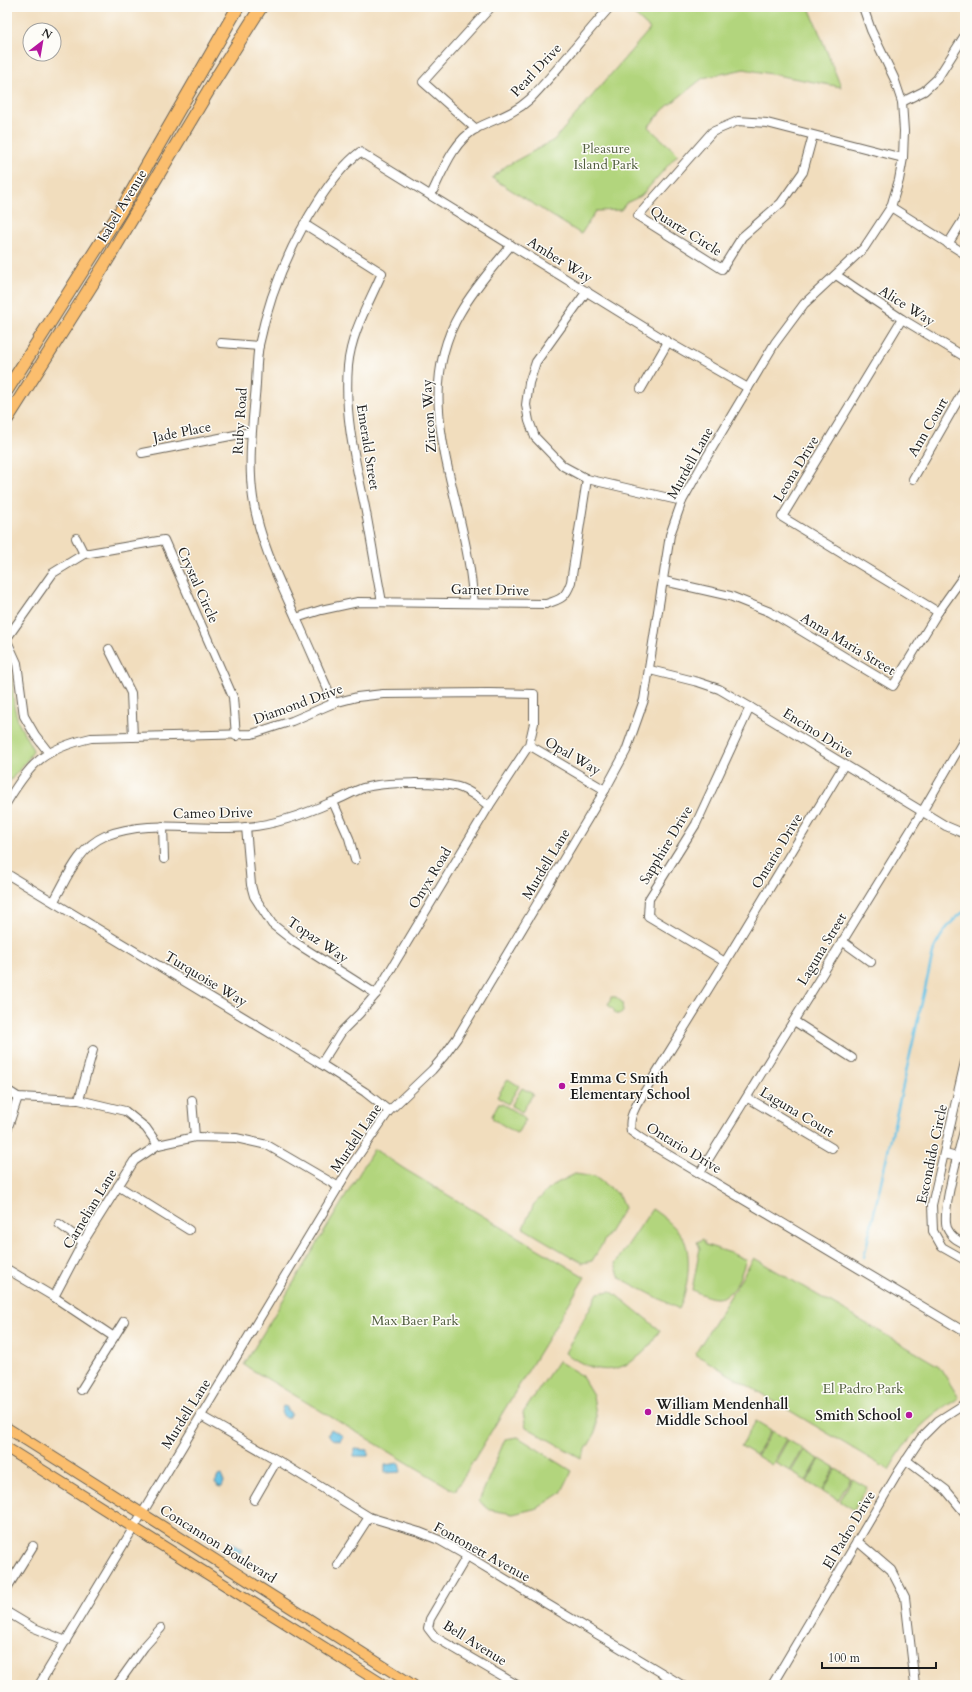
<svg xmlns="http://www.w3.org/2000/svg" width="972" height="1692" viewBox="0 0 972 1692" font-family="Cardo,serif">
  <rect width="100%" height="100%" fill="#fdfcf7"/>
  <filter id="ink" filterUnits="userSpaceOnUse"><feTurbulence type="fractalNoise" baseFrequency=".025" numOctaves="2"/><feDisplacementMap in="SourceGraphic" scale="8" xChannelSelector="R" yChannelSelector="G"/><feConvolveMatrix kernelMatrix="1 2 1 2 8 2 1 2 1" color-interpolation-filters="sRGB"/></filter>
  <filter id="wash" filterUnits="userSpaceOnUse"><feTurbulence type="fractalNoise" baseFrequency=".012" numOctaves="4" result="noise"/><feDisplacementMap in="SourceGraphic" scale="16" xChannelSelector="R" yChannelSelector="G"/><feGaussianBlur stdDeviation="0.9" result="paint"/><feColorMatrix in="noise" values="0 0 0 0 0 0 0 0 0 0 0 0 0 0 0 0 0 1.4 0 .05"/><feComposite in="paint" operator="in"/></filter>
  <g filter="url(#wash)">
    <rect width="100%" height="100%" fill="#f1ddbd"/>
    <g fill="#b2d57d" stroke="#67784c">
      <polygon points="626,7 809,7 841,87 744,69 703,78 664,109 648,127 678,154 641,196 626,203 621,210 596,211 581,234 492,178 506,166 554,140 650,29"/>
      <path d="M7,658L11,672L14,706L19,724L33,750C31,758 13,776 7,785Z"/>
      <polygon points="611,997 616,997 622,1002 623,1012 621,1014 615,1014 614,1010 608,1005"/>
      <polygon points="508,1079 519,1086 508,1104 497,1097"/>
      <polygon points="522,1088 533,1094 522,1112 511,1106"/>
      <polygon points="498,1104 502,1104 524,1117 525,1120 518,1132 516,1133 493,1119 492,1116"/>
      <polygon points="374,1149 406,1170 585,1277 455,1491 244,1365"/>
      <polygon points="575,1174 595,1177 618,1194 624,1208 592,1261 582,1263 523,1228 534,1204 553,1185"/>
      <path d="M652,1209C663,1216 680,1230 685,1242C692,1260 687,1292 679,1309L620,1278L615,1264Z"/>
      <path d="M703,1239L706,1245L731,1253L746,1260C741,1274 735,1297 717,1298C709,1298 699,1293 692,1290L700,1248L697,1242Z"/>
      <path d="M754,1258L939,1366L959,1398C925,1419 909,1435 889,1470L695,1354Z"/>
      <path d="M611,1291L660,1330C655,1337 651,1346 645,1351C617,1377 595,1374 565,1353L598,1293Z"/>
      <polygon points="558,1361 581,1375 593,1395 596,1415 596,1432 581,1458 526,1427 523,1413"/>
      <polygon points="756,1421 771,1430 756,1455 741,1446"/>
      <polygon points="772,1431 787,1439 772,1465 757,1456"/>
      <polygon points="518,1437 572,1471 561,1493 538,1508 513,1514 490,1510 479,1501 505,1439"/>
      <polygon points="788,1440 803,1449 790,1471 775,1463"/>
      <polygon points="804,1450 819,1459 806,1481 791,1472"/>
      <polygon points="820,1459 835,1468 822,1491 807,1482"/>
      <polygon points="836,1469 851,1478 838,1500 823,1491"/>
      <polygon points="852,1479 867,1487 854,1510 840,1501"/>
    </g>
    <g fill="#68c3e6" stroke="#427081">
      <polygon points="283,1406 287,1407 287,1410 291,1413 288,1418 285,1418 281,1412"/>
      <polygon points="331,1429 343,1436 340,1441 332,1439 328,1435"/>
      <polygon points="354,1449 368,1450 368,1456 354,1456"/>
      <polygon points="399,1463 401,1472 385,1473 385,1465"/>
      <polygon points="221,1475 224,1482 222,1487 220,1487 215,1483 218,1476"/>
      <polygon points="231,1542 242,1550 240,1554 229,1547"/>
    </g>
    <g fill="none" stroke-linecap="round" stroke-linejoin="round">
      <path stroke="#68c3e6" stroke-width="2.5" d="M864,1257L934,949C942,933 950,921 965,911"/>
    </g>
  </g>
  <g filter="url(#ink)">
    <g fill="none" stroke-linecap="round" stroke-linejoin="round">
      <defs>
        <g id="minor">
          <polyline points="902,102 924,91 937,79 965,35"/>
          <polyline points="476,129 423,82 491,7"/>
          <polyline points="813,135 803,172 781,203 742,237 722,269 638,216 712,132 738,121 767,123 903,158"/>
          <path d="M431,195C442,173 453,141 477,128C495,119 514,114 530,99C558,70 583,37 610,7"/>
          <polyline points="891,207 965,254"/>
          <path d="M304,224L382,273C369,303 351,333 348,366C344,416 355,459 365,507C371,539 376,571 382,602"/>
          <polyline points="948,244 965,217"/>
          <polyline points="836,275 902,319 965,357"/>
          <polyline points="587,291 536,362 529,383 526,405 529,421 535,437 563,466 587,479 682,501"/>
          <polyline points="902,319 782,517 938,612"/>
          <polyline points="221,343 259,346"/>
          <polyline points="641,389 668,342"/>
          <polyline points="142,453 251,432"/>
          <polyline points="913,479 965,388"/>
          <polyline points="76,538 84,554"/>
          <polyline points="664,581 730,596 770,612 893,686 938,612 965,574"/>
          <path d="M474,603C472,588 471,573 468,558C454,477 414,391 460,313C474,288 494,266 511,245"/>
          <path d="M296,618L321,610L358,602L546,604C562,599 566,597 571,582L587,479"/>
          <polyline points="7,638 53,573 84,554 164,540 233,697 236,736"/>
          <polyline points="7,641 17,663 24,716 35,735 49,753"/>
          <polyline points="109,649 131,693 133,737"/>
          <polyline points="650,670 698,682 719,689 750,707 946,826 965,834"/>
          <path d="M334,703C321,675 309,646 296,618C279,580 259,540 253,498C248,464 252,430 255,396C257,379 256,361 259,345C270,292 290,245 319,200C330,183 343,165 360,152L668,342L748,388"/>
          <polyline points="529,745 605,790"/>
          <path d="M844,765L725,962L637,1104C632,1114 629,1120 631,1131L642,1139L965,1332"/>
          <path d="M7,802C31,762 44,749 91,738L252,734L292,721L334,703L357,697L383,694L489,693L534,694V723L529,745L489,806L376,994L359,1014L342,1031L321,1064"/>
          <polyline points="333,802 349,838 355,860"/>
          <polyline points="163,826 164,859"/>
          <polyline points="246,827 251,885 254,896 272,924 296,943 376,994"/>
          <polyline points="7,874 321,1064 365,1092 389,1111"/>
          <path d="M54,901C67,878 79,847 105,836C149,818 201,832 246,827C276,825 305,814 332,802C343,798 352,792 363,788C382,782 442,781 461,788C472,792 480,799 489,806"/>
          <polyline points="842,941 871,962"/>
          <polyline points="725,962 648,916 649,899 696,824 750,707"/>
          <polyline points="794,1021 852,1058"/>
          <polyline points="965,1062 932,1205 933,1231 942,1247 965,1260"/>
          <polyline points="7,1090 18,1097 79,1100 125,1111 146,1128 158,1145 195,1137 236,1138 267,1145 339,1187"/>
          <polyline points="748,1098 832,1148"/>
          <polyline points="79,1100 93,1050"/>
          <polyline points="192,1100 195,1137"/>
          <path d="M965,1127C960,1148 941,1210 947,1228C951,1237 957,1240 965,1244"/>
          <polyline points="7,1130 18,1097"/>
          <polyline points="945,1154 965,1159"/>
          <polyline points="700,1173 922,812 965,738"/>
          <polyline points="118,1186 189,1230"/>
          <polyline points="59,1224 83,1242"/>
          <polyline points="7,1269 54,1297 114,1337"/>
          <polyline points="54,1297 83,1242 134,1161 158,1145"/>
          <polyline points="81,1390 124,1321"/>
          <polyline points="201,1416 277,1460 369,1517 419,1532 439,1540 467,1556 682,1685"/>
          <polyline points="906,1460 946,1490 965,1513"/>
          <polyline points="254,1500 277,1460"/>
          <polyline points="857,1541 891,1570 905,1597 915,1685"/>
          <polyline points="467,1556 430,1619 428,1628 435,1637 517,1685"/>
          <polyline points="338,1565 369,1517"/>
          <polyline points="7,1588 33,1546"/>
          <polyline points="7,1612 32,1627 66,1641"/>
          <polyline points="39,1685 351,1166 389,1111 432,1070 444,1056 457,1038 605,790 626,751 644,700 670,535 682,501 705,460 775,343 804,304 864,248 891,207 899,180 903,158 904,131 902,102 894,78 871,30 863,7"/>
          <polyline points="117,1685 144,1647 161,1628"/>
          <polyline points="772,1685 899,1471 921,1438 938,1421 965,1404"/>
        </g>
        <g id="major">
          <polyline points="7,1428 413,1685"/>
          <polyline points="7,1448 384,1685"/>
        </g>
        <g id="highway">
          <polyline points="7,390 120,212 238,7"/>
          <polyline points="7,419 105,264 213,83 261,7"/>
        </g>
      </defs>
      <use href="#minor" stroke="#676054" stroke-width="10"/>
      <use href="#major" stroke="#676054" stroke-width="12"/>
      <use href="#highway" stroke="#676054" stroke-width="14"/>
      <use href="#minor" stroke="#fff" stroke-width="8"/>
      <use href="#major" stroke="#fbbe6e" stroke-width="10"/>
      <use href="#highway" stroke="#fbbe6e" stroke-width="12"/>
    </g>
  </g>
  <g fill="#b5179e" stroke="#fdfcf7" stroke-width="1.5">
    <circle cx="562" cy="1086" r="4"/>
    <circle cx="648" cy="1412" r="4"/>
    <circle cx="909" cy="1415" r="4"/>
  </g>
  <g text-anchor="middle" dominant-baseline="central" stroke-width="3" stroke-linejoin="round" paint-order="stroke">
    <g font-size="14" fill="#1c1c1c" stroke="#fdfcf7">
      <text transform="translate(536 70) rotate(-47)">Pearl Drive</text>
      <text transform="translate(122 206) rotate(-59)">Isabel Avenue</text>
      <text transform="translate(686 231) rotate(32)">Quartz Circle</text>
      <text transform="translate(560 260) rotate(32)">Amber Way</text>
      <text transform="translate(907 306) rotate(32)">Alice Way</text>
      <text transform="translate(429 416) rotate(-94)">Zircon Way</text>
      <text transform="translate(240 421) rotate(-86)">Ruby Road</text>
      <text transform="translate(928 427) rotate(-60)">Ann Court</text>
      <text transform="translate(182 432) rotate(-11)">Jade Place</text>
      <text transform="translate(368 447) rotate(81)">Emerald Street</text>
      <text transform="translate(690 463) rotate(-61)">Murdell Lane</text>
      <text transform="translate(796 469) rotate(-59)">Leona Drive</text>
      <text transform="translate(198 585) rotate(66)">Crystal Circle</text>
      <text transform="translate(490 590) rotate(1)">Garnet Drive</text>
      <text transform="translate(848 644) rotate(31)">Anna Maria Street</text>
      <text transform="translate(298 704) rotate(-20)">Diamond Drive</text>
      <text transform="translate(818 733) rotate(32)">Encino Drive</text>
      <text transform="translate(573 756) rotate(30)">Opal Way</text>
      <text transform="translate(213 813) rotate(-1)">Cameo Drive</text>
      <text transform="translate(666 845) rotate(-59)">Sapphire Drive</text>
      <text transform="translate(777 851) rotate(-59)">Ontario Drive</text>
      <text transform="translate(546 864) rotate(-59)">Murdell Lane</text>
      <text transform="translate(430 878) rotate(-59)">Onyx Road</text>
      <text transform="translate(318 940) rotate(34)">Topaz Way</text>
      <text transform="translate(822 949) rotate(-59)">Laguna Street</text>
      <text transform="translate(206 979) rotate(31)">Turquoise Way</text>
      <text transform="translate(797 1112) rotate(31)">Laguna Court</text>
      <text transform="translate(356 1138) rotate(-56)">Murdell Lane</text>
      <text transform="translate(684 1148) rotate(31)">Ontario Drive</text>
      <text transform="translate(932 1154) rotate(-78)">Escondido Circle</text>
      <text transform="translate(90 1209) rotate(-59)">Carnelian Lane</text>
      <text transform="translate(186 1414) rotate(-58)">Murdell Lane</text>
      <text transform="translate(849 1530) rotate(-59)">El Padro Drive</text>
      <text transform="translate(218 1544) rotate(32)">Concannon Boulevard</text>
      <text transform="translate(482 1552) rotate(29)">Fontonett Avenue</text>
      <text transform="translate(475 1643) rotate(32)">Bell Avenue</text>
    </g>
    <g font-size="14" fill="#505d3e" stroke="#fdfcf7">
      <text x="606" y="148">Pleasure<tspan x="606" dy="16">Island Park</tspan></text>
      <text x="415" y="1320">Max Baer Park</text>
      <text x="863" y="1388">El Padro Park</text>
    </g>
    <g font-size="14" font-weight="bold" fill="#1c1c1c" stroke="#fdfcf7" text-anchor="start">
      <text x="570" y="1078">Emma C Smith<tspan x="570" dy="16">Elementary School</tspan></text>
      <text x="656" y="1404">William Mendenhall<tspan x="656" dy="16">Middle School</tspan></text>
      <text x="901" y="1415" text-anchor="end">Smith School</text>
    </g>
  </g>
  <rect width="972" height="1692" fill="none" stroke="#fdfcf7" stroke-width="24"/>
  <g transform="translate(42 42) rotate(31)"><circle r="19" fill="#fdfcf7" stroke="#a3a29f"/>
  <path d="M0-3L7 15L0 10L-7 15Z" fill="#b5179e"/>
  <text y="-6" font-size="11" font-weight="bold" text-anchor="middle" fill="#1c1c1c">N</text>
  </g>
  <path d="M822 1662v6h114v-6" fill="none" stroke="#1c1c1c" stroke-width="2"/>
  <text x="828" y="1662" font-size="12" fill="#1c1c1c" stroke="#fdfcf7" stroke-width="3" paint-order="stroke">100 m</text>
</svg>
